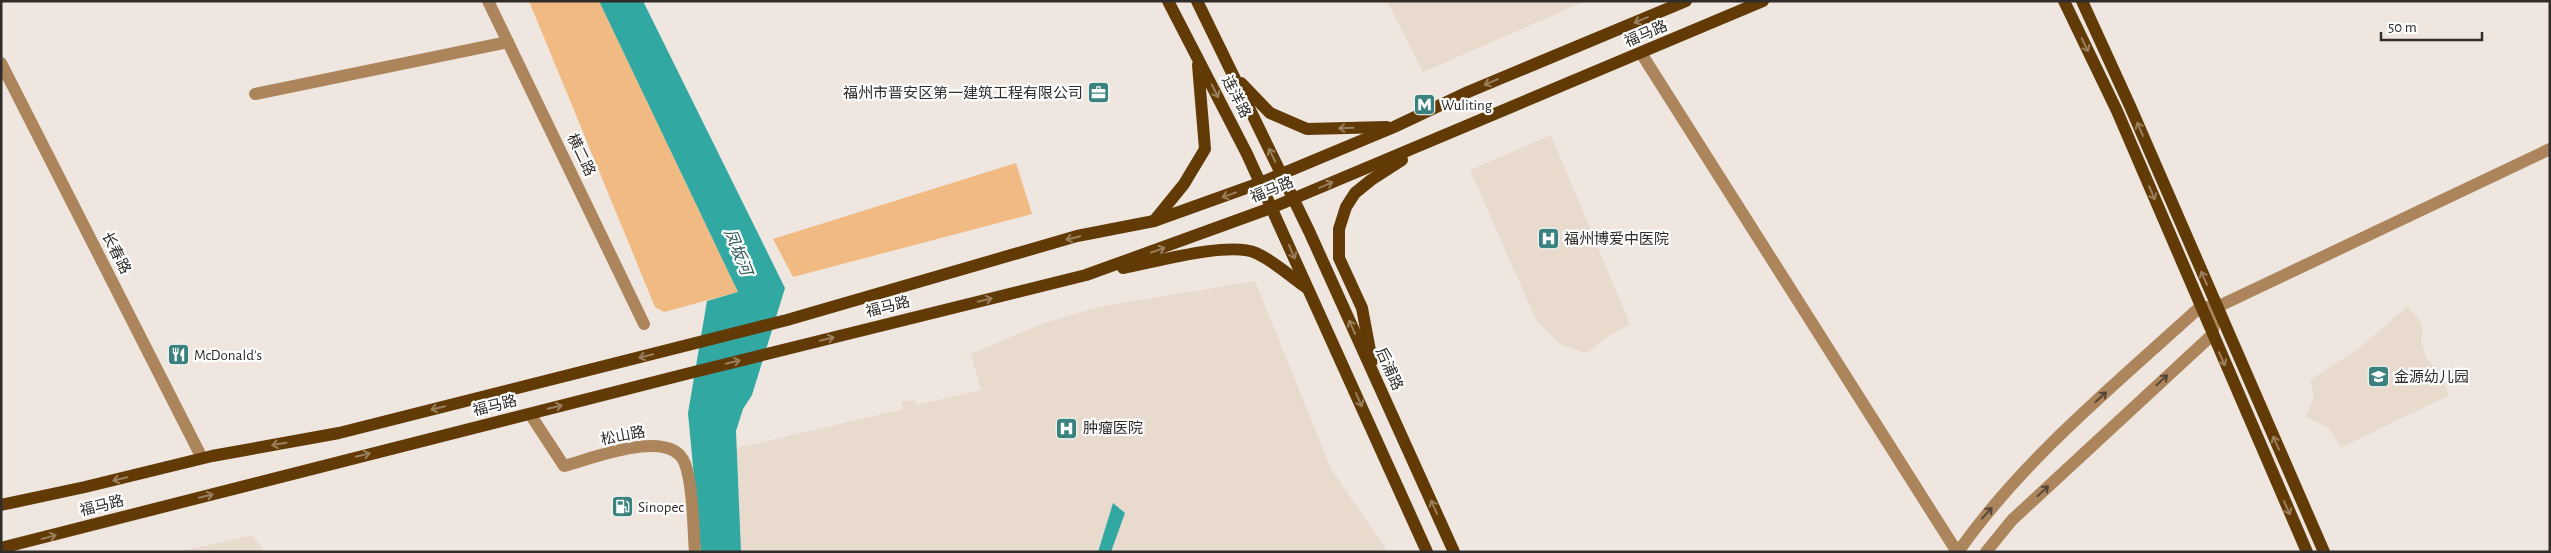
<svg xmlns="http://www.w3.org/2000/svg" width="2551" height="553" viewBox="0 0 2551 553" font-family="'Alegreya Sans','Noto Sans SC',sans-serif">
  <rect width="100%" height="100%" fill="#efe7df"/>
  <g fill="#e9dace">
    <polygon points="1387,1 1586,1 1423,72"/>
    <polygon points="1551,135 1630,324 1607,337 1587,353 1561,345 1536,320 1470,170"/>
    <polygon points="1255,281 1331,469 1388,552 1111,552 1125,513 1113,503 1098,552 741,552 737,448 903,409 901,402 915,400 916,405 981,390 971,354 1044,323 1098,307"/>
    <polygon points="2407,307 2420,320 2423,330 2421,341 2427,359 2439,373 2449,395 2341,448 2329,428 2306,417 2314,396 2310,380 2358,349"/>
    <polygon points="253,535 264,552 177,552"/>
  </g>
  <g fill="#f1ba83">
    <polygon points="529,1 599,1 738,292 664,312 655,307"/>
    <polygon points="1016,163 1032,214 793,277 773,239"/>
  </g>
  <g fill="#31a8a1">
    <polygon points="599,1 643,1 785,288 752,395 743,409 736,431 741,552 701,552 688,413 707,301 738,292"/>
    <polygon points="1113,503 1125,513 1111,552 1098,552"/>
  </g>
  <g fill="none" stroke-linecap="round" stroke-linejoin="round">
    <g stroke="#ac855d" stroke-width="12">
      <polyline points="488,1 644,324"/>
      <polyline points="1641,53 1957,552"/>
      <polyline points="1,63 202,458"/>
      <polyline points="255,94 508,42"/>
      <path d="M530,414L564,466C591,459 672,426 685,464C693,485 693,527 695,552"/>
      <path d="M1958,552C2024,458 2116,384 2200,307H2217L2550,149"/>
      <polyline points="1986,552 2012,520 2212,335 2217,307"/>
    </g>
    <g stroke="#623a06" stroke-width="12">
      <polyline points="1168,1 1247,154 1427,552"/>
      <polyline points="1197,1 1309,231 1454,552"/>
      <polyline points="2064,1 2117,111 2307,552"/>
      <polyline points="2082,1 2130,106 2324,552"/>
      <polyline points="1241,83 1270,113 1307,129 1387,127"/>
      <polyline points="1154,221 1184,184 1205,149 1198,65"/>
      <path d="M1123,268C1155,262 1229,241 1256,253C1274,261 1291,277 1307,288"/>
      <polyline points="1372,361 1362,308 1339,258 1339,229 1346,207 1355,193 1371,180 1402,160"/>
      <polyline points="1,505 85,487 212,456 339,433 787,320 1077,236 1154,221 1260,183 1394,127 1468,92 1686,1"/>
      <polyline points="1,548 686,374 1086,275 1271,208 1763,1"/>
    </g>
  </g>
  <defs><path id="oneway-shaft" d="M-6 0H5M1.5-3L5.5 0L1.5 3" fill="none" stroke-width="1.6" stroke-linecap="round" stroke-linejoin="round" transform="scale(1.25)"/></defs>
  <g stroke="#997f5d">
    <use href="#oneway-shaft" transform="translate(1641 20) rotate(157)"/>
    <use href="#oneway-shaft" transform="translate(2085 45) rotate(64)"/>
    <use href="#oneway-shaft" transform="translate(1491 82) rotate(157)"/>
    <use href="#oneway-shaft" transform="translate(1215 91) rotate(63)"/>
    <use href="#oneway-shaft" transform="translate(1346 128) rotate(178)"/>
    <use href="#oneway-shaft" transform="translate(2140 129) rotate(-113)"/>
    <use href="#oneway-shaft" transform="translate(1272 155) rotate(-116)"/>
    <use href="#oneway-shaft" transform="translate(1326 185) rotate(-23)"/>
    <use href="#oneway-shaft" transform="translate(2152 193) rotate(67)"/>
    <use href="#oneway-shaft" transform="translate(1229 195) rotate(160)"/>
    <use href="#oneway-shaft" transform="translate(1073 238) rotate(166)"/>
    <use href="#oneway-shaft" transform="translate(1158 250) rotate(-20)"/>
    <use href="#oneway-shaft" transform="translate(1292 252) rotate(66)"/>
    <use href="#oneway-shaft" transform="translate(2204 278) rotate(-114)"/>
    <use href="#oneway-shaft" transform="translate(985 300) rotate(-14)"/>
    <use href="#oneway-shaft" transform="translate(1352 327) rotate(-114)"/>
    <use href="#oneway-shaft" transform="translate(827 339) rotate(-14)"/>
    <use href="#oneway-shaft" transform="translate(646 356) rotate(166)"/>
    <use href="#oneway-shaft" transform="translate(2222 359) rotate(66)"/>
    <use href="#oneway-shaft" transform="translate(733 362) rotate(-14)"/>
    <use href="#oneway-shaft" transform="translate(1359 400) rotate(66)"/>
    <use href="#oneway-shaft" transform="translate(555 407) rotate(-14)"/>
    <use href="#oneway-shaft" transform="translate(438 408) rotate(166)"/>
    <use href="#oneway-shaft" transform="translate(2276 443) rotate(-114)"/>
    <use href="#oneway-shaft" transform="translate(279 444) rotate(170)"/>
    <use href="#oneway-shaft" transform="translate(363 455) rotate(-14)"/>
    <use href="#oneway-shaft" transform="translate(120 479) rotate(166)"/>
    <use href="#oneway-shaft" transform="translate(206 496) rotate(-14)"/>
    <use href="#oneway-shaft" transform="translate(1434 507) rotate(-114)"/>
    <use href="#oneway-shaft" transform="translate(2287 508) rotate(66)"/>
    <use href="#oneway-shaft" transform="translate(49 537) rotate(-15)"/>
  </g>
  <g stroke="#544739">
    <use href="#oneway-shaft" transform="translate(2162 380) rotate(-43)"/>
    <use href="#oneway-shaft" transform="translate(2101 397) rotate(-42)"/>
    <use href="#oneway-shaft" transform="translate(2043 491) rotate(-43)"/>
    <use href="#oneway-shaft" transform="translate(1987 513) rotate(-48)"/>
  </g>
  <defs>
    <symbol id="office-square" viewBox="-11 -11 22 22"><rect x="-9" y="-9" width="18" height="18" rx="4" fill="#3a827e" stroke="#fff"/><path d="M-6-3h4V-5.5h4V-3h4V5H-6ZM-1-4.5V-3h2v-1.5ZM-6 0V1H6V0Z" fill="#fff"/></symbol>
    <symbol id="metro-square" viewBox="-11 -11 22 22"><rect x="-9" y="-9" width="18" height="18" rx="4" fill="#3a827e" stroke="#fff"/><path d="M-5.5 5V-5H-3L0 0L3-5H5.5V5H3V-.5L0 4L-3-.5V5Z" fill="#fff"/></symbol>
    <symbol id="hospital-square" viewBox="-11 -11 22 22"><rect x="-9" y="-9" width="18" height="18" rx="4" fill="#3a827e" stroke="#fff"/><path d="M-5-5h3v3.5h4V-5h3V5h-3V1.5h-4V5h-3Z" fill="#fff"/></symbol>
    <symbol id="restaurant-square" viewBox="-11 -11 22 22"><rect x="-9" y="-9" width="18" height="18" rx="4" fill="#3a827e" stroke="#fff"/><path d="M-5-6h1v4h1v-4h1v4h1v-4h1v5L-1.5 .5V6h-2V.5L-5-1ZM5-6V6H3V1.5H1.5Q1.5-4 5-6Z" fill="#fff"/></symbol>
    <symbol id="school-square" viewBox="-11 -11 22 22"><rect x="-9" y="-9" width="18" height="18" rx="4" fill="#3a827e" stroke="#fff"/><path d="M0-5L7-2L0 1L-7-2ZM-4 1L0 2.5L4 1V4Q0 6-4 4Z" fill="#fff"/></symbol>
    <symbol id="fuel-square" viewBox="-11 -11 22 22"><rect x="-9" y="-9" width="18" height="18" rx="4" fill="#3a827e" stroke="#fff"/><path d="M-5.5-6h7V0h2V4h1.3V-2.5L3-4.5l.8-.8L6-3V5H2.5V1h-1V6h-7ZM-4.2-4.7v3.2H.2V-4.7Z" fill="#fff"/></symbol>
  </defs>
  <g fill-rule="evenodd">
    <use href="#office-square" x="1086" y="80" width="25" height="25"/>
    <use href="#metro-square" x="1412" y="92" width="25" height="25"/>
    <use href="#hospital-square" x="1536" y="226" width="25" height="25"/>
    <use href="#restaurant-square" x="166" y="342" width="25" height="25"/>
    <use href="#school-square" x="2366" y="364" width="25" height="25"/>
    <use href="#hospital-square" x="1054" y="416" width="25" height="25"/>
    <use href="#fuel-square" x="610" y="494" width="25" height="25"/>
  </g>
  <g text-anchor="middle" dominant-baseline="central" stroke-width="4.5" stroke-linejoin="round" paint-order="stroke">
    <g font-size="15" fill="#2f2c29" stroke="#fff">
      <text transform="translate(1646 34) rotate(-23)">福马路</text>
      <text transform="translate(1236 97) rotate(63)">连洋路</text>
      <text transform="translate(581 155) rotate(64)">横二路</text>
      <text transform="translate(1272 190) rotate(-22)">福马路</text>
      <text transform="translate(116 253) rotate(63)">长春路</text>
      <text transform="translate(888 307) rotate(-14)">福马路</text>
      <text transform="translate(1389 369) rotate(66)">后浦路</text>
      <text transform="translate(495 406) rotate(-14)">福马路</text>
      <text transform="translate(623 436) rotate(-11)">松山路</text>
      <text transform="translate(102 506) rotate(-14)">福马路</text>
    </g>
    <g font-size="15" fill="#2f2c29" stroke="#fff" text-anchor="start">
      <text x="1083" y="93" text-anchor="end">福州市晋安区第一建筑工程有限公司</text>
      <text x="1441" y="105">Wuliting</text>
      <text x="1564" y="239">福州博爱中医院</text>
      <text x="194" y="355">McDonald's</text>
      <text x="2394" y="377">金源幼儿园</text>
      <text x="1083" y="428">肿瘤医院</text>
      <text x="638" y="507">Sinopec</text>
    </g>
    <g font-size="16" font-style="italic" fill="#295956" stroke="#fff">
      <text transform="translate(738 252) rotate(68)">凤坂河</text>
    </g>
  </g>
  <rect width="2551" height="553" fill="none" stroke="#2f2c29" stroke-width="5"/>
  <path d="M2381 32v8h101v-8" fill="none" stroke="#2f2c29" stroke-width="2.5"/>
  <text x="2388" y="32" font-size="15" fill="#2f2c29" stroke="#ffffff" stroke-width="4" paint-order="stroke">50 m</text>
</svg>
